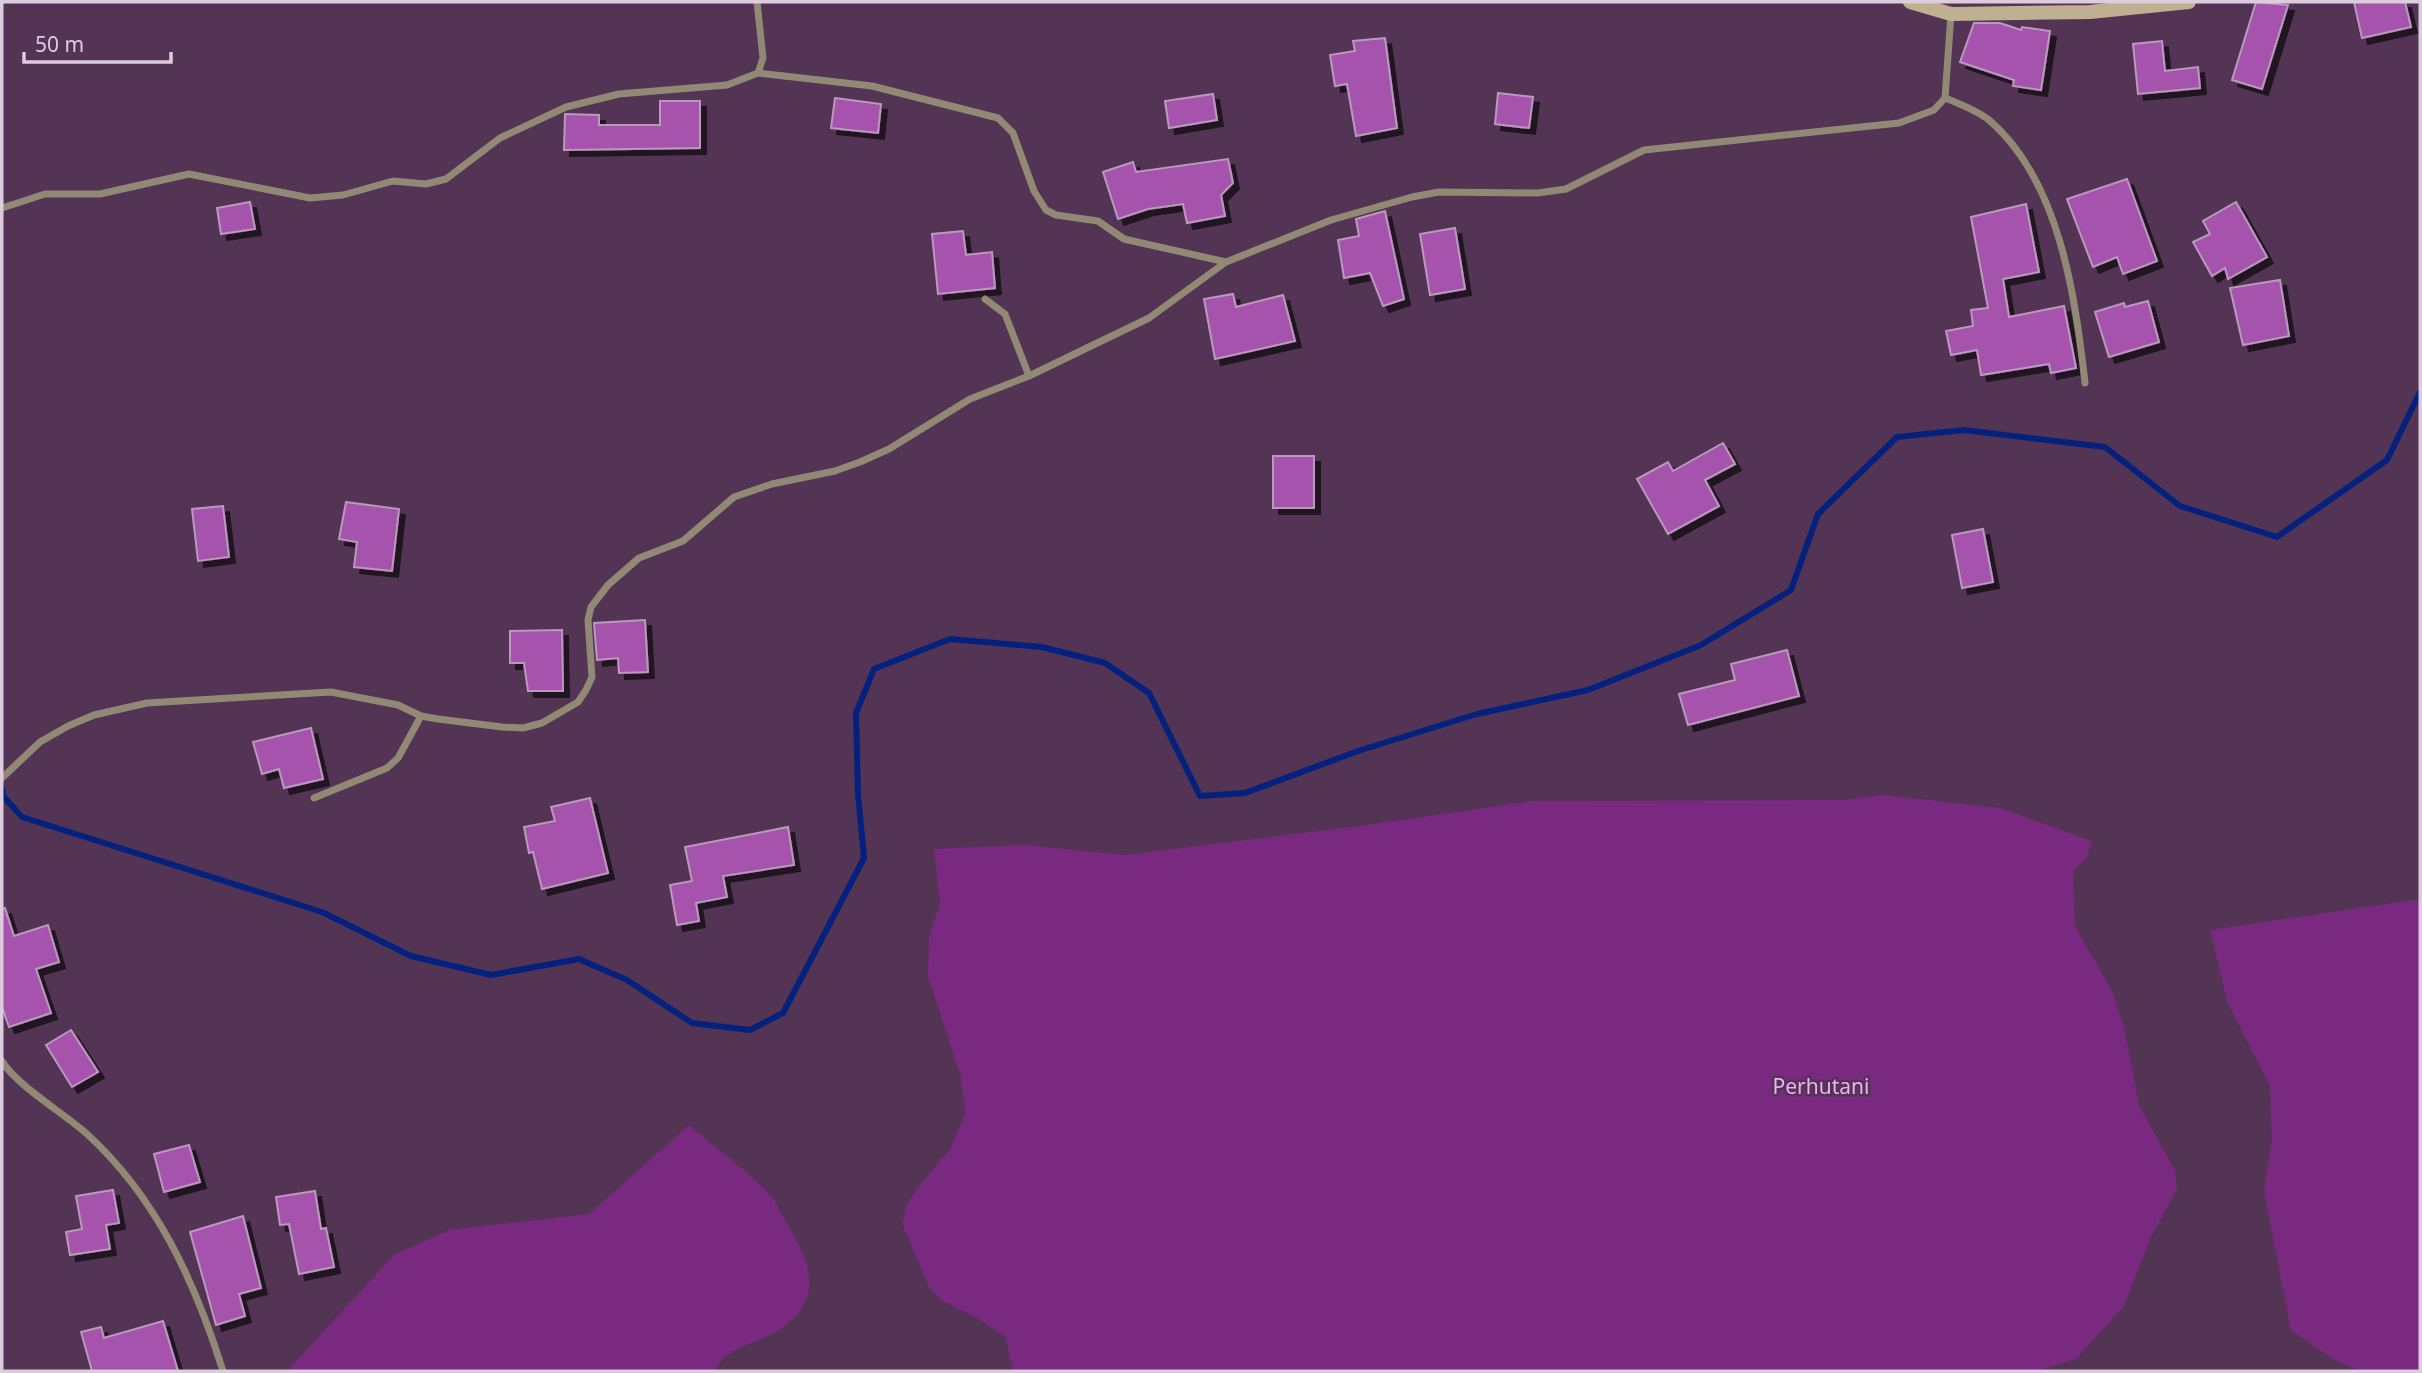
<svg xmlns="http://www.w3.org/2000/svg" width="2422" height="1373" viewBox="0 0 2422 1373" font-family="'Noto Sans',sans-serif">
  <defs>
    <filter id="shadow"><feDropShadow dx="6" dy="6" stdDeviation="0" flood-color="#0009"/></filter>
  </defs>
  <rect width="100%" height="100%" fill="#533455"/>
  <g fill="#792a80">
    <polygon points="1883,795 2000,808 2092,841 2086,859 2073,871 2075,926 2113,993 2124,1028 2139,1105 2175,1171 2177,1189 2151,1237 2124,1306 2076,1359 2037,1371 1013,1371 1006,1337 974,1316 942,1301 929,1287 902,1223 906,1206 916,1190 951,1148 965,1113 961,1077 928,977 929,938 940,903 934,849 1024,845 1125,855 1360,826 1533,801 1843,800"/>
    <polygon points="2420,899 2420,1371 2360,1371 2333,1359 2291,1330 2264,1192 2272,1138 2270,1086 2228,1004 2210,930"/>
    <path d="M689,1125C715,1148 746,1169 770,1195C777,1202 780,1214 786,1222C810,1261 826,1296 781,1329C761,1343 725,1346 715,1371H287L394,1255L449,1230L589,1214Z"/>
  </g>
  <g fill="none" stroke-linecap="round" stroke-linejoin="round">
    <polyline stroke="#05217e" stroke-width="6" points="2,788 3,796 22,817 322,912 411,956 491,975 579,959 627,980 692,1023 750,1030 783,1013 864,858 858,794 856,713 874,669 950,639 1042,647 1105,663 1149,693 1200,796 1245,793 1358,751 1477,714 1588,690 1701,645 1791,590 1818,514 1897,437 1964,430 2105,447 2180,506 2277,537 2387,460 2420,392"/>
  </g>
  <g fill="#a552ac" stroke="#bb98bd" stroke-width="2" filter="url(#shadow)">
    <polygon points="2256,2 2288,5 2262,89 2232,80"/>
    <polygon points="2354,2 2405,2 2411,27 2362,38"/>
    <polygon points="1974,23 2000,23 2021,30 2022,27 2050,31 2041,90 2013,86 2014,80 1960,62"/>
    <polygon points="1385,38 1397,128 1356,136 1347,84 1335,86 1330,55 1355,51 1353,41"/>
    <polygon points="2162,41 2165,71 2198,67 2200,88 2138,94 2133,44"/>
    <polygon points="1498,93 1533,97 1529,128 1495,124"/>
    <polygon points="1213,94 1217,120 1169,128 1165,101"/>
    <polygon points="835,98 881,104 878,133 831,128"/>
    <polygon points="660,101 700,101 700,148 564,150 565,114 599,115 599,125 660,125"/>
    <polygon points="1228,159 1233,183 1221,195 1225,216 1187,223 1183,204 1148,209 1118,219 1103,172 1133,162 1136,172"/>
    <polygon points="2127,179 2157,261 2123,274 2117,257 2093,267 2067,199"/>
    <polygon points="250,202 255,229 221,234 217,208"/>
    <polygon points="2236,202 2267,257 2228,279 2225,268 2212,276 2193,242 2210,234 2203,221"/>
    <polygon points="2026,204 2039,272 2003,279 2009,317 2064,306 2076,368 2051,373 2049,364 1981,375 1977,350 1951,355 1946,331 1973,326 1971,310 1988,308 1971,217"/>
    <polygon points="1385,211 1404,299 1383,306 1370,273 1344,278 1338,240 1359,236 1356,219"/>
    <polygon points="1455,228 1465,289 1430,295 1420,234"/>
    <polygon points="963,231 966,255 992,252 995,288 938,294 932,234"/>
    <polygon points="2280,280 2289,336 2243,345 2230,288"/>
    <polygon points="1233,294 1236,307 1283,295 1295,341 1215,359 1204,299"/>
    <polygon points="2148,301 2159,342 2109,357 2095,312 2124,303 2125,307"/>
    <polygon points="1723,443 1735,464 1705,480 1719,506 1668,534 1637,479 1668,462 1673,471"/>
    <rect x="1273" y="456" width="41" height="52"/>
    <polygon points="346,502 399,509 392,571 354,567 357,542 339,539"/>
    <polygon points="223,506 229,557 198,561 192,509"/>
    <polygon points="1983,529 1993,582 1962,588 1952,535"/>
    <polygon points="645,620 648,672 619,673 618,658 597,660 594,623"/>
    <polygon points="562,630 563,691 528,691 524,663 510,663 510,631"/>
    <polygon points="1787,650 1799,696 1688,725 1679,694 1735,680 1731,664"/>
    <polygon points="311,728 323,779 284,788 279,769 262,774 253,742"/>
    <polygon points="590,798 608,873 542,889 533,852 529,853 524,827 555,821 551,807"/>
    <polygon points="788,827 794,865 723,876 727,897 696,903 699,921 677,925 670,885 692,881 685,847"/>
    <polygon points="5,908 14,936 48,925 59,962 36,969 51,1013 9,1027 2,1007 2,909"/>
    <polygon points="71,1030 98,1072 72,1087 46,1045"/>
    <polygon points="189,1145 200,1182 164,1192 154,1154"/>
    <polygon points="113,1190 119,1223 106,1225 110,1249 70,1255 66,1232 82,1229 76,1196"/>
    <polygon points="315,1191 321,1229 326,1228 334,1267 299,1274 289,1224 280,1225 276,1197"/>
    <polygon points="243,1216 261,1288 239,1294 245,1316 216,1325 190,1232"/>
    <polygon points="163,1321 178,1371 92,1371 81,1332 101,1327 104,1338"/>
  </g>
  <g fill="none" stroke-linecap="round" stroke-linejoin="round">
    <g stroke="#928975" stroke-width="7">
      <polyline points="758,73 872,86 998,118 1013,133 1034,191 1046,210 1056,215 1098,221 1124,239 1226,262"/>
      <path d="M1945,98C1960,104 1976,110 1989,120C2060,181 2075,296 2085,383"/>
      <polyline points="2,208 45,194 100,194 189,174 310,198 343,195 393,181 426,184 446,179 500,138 566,107 619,94 727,85 758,73 763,58 757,2"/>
      <polyline points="985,299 1005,314 1029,376"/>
      <polyline points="2,778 40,742 68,726 94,715 147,703 331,692 398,705 421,716 438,719 502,727 523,728 542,723 578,702 586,690 592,677 588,620 591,607 608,585 639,558 683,541 734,497 772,484 835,471 860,462 889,449 970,399 1029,376 1149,318 1226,262 1331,220 1412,197 1439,192 1538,193 1566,189 1644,150 1899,123 1934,110 1945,98 1951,14"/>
      <polyline points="314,798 387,768 398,758 421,716"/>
      <path d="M2,1061C16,1085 65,1114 87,1134C157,1198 195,1282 223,1371"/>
    </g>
    <polyline stroke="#c0b092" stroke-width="14" points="1910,2 1951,14 2090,12 2189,2"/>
  </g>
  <g text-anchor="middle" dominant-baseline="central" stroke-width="5" stroke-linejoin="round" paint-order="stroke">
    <g font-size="21" fill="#efb0f3" stroke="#533455">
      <text x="1821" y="1086">Perhutani</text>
    </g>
  </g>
  <rect width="2422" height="1373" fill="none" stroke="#ddcbde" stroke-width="7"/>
  <path d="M24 52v10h147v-10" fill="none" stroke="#ddcbde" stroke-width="3.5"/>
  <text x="35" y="52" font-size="21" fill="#ddcbde" stroke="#533455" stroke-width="5" paint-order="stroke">50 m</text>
</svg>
